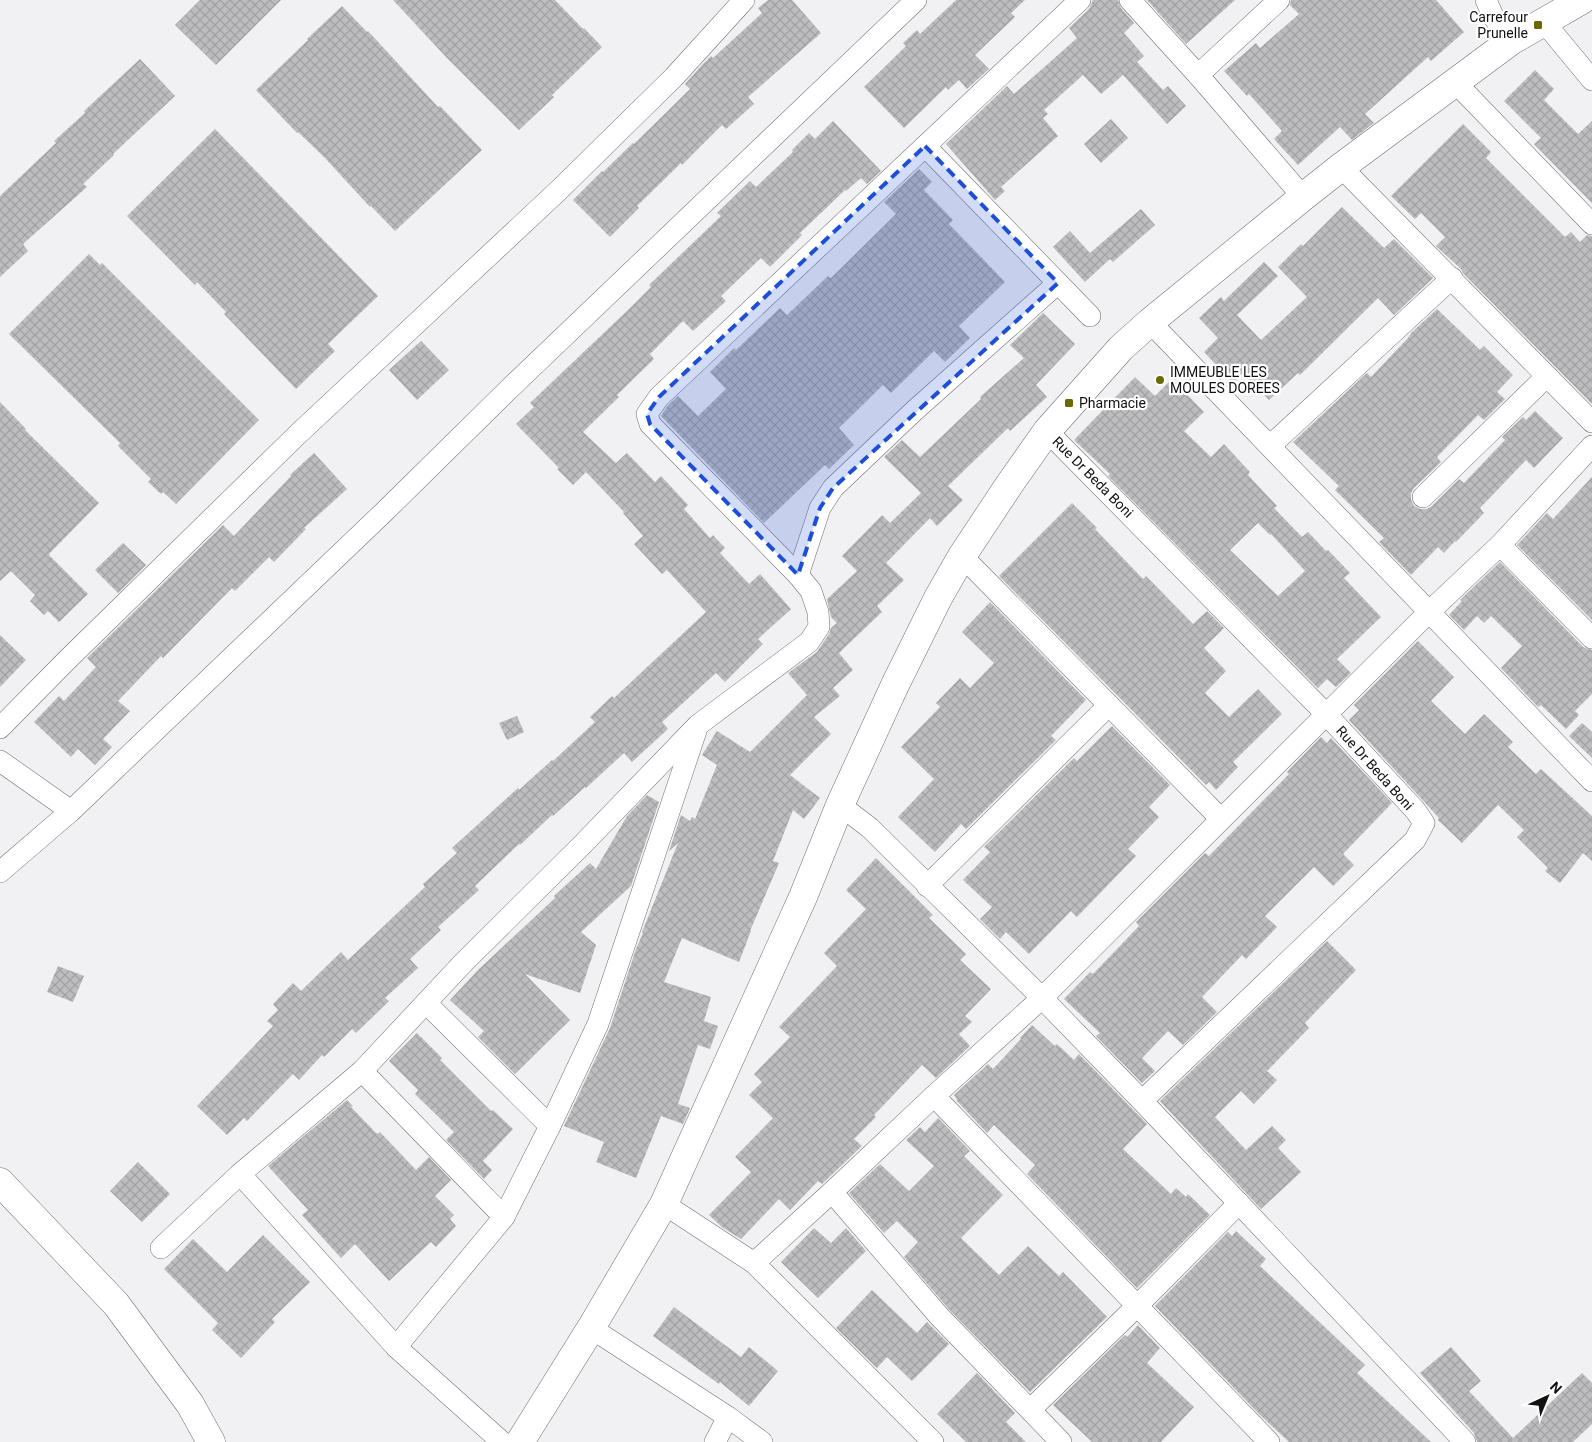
<svg xmlns="http://www.w3.org/2000/svg" width="1592" height="1442" viewBox="0 0 1592 1442" font-family="Roboto,sans-serif">
  <defs>
    <pattern id="building-cross-hatch" width="8" height="8" patternUnits="userSpaceOnUse" patternTransform="scale(1.25)"><rect width="8" height="8" fill="#bdbcbf"/><path d="M0 0l8 8M0 8l8-8" fill="none" stroke="#a1a1a3"/></pattern>
  </defs>
  <rect width="100%" height="100%" fill="#f1f0f3"/>
  <g fill="url(#building-cross-hatch)" fill-rule="evenodd">
    <polygon points="200,0 281,0 216,65 175,25"/>
    <polygon points="393,0 555,0 583,29 584,28 602,47 552,95 554,97 519,130 447,58"/>
    <polygon points="768,0 792,0 821,33 748,97 754,104 726,129 722,125 682,165 681,163 637,206 639,208 610,237 573,200 602,171 603,172 633,143 634,144 690,89 685,84 702,65 711,56 713,58 762,13 758,8"/>
    <polygon points="956,0 1025,0 1011,13 1015,17 975,55 989,69 967,89 959,80 948,90 946,87 904,128 864,87 906,46 903,43 917,30 920,34"/>
    <polygon points="1093,0 1118,0 1121,8 1134,23 1124,33 1144,56 1137,62 1163,90 1168,86 1186,106 1167,124 1123,75 1101,94 1083,75 1044,110 1048,114 1043,118 1058,136 1001,187 1005,191 995,200 946,144 1007,86 1014,94 1077,38 1069,28 1089,9"/>
    <polygon points="1147,0 1235,0 1186,44"/>
    <polygon points="1291,0 1436,0 1464,32 1431,61 1428,57 1365,114 1374,123 1352,140 1340,127 1298,165 1274,139 1282,131 1249,94 1247,96 1224,71 1256,43 1260,48 1299,14 1290,5"/>
    <polygon points="342,6 367,32 368,31 438,107 440,106 482,150 395,231 371,206 370,207 325,158 298,132 297,133 256,90 308,40 307,39"/>
    <polygon points="140,59 175,96 113,154 114,155 83,184 87,187 23,244 28,251 0,277 0,196 56,143 54,141 85,113 84,111"/>
    <polygon points="1535,70 1554,89 1544,100 1578,134 1592,121 1592,203 1534,144 1541,138 1504,101"/>
    <polygon points="1111,119 1128,138 1101,163 1084,144"/>
    <polygon points="833,121 881,171 867,184 861,178 846,191 845,190 800,233 802,235 770,267 761,258 721,296 726,301 693,331 683,321 650,354 654,359 617,395 619,397 583,432 616,463 627,453 655,482 661,476 688,505 684,509 710,538 713,535 725,548 720,553 749,584 760,574 791,609 758,639 763,644 725,682 716,673 662,722 668,729 632,762 624,753 586,788 585,787 553,816 552,815 520,845 519,844 475,886 479,890 438,927 441,930 410,959 418,968 385,998 389,1001 356,1033 352,1029 324,1057 322,1055 299,1080 293,1074 247,1121 244,1118 227,1135 197,1106 273,1026 267,1021 278,1010 273,1004 293,983 301,991 341,952 348,960 425,887 423,884 457,853 452,848 518,788 519,790 552,760 553,761 595,722 590,717 612,696 614,698 706,612 667,570 662,574 634,544 643,536 623,513 624,512 586,472 573,485 557,469 559,468 516,424 534,407 530,403 630,308 651,287 649,285 721,216 717,213 750,181 756,187 793,152 792,150 809,133 815,139"/>
    <polygon points="1463,124 1491,152 1486,158 1565,237 1571,232 1580,242 1587,235 1592,236 1592,404 1463,273 1461,269 1436,246 1445,237 1421,213 1415,219 1391,196"/>
    <polygon points="215,129 378,296 328,344 335,351 296,389 224,314 226,312 197,282 195,285 127,216"/>
    <polygon points="919,169 932,182 924,190 953,220 949,224 1005,282 959,326 970,338 945,362 934,351 891,393 883,385 839,428 854,445 829,469 825,465 764,523 661,416 668,405 678,396 698,416 726,389 710,372 734,348 736,350 780,308 787,315 828,276 831,278 896,214 884,202"/>
    <polygon points="1342,207 1384,248 1394,239 1433,278 1394,315 1378,298 1300,375 1298,373 1269,400 1243,373 1233,383 1204,352 1218,338 1199,318 1221,297 1224,301 1264,262 1278,276 1237,315 1261,340 1307,297 1278,267 1301,244 1303,246"/>
    <polygon points="1141,209 1155,225 1113,262 1110,259 1085,282 1053,247 1070,231 1090,253"/>
    <polygon points="89,254 100,265 102,263 259,420 176,504 163,492 161,494 148,482 151,479 118,446 120,443 9,334"/>
    <polygon points="1437,309 1480,350 1484,346 1513,375 1497,392 1505,399 1484,420 1478,415 1437,457 1441,462 1414,488 1411,493 1411,500 1414,506 1420,509 1427,509 1432,506 1459,479 1464,483 1505,440 1502,437 1523,417 1526,420 1535,411 1563,438 1534,468 1526,460 1480,508 1484,513 1456,542 1455,541 1444,553 1438,547 1411,575 1379,542 1384,538 1335,490 1339,486 1293,442 1367,373 1371,377 1408,338 1411,333"/>
    <polygon points="1043,313 1075,344 1036,385 1047,397 1010,431 1008,428 948,486 963,500 937,526 930,518 886,563 904,580 877,606 882,612 839,653 853,670 833,688 840,696 814,717 831,734 790,775 820,798 804,819 793,810 773,861 779,863 750,931 751,931 739,962 682,938 664,982 711,997 704,1021 718,1026 710,1049 698,1045 678,1104 690,1108 683,1124 661,1116 636,1178 596,1162 604,1142 564,1126 610,1028 636,949 643,933 642,932 678,843 669,851 681,815 690,821 692,817 695,819 717,765 702,755 717,731 750,752 807,695 788,673 817,652 829,634 831,628 837,623 831,617 827,599 857,571 842,556 882,515 890,523 921,493 884,457 902,440 920,457 981,399 980,397 1024,358 1010,345"/>
    <polygon points="421,341 449,370 417,400 389,370"/>
    <path d="M1135,377L1155,396L1172,379L1204,412L1184,431L1211,457L1224,444L1250,472L1248,475L1277,506L1274,508L1302,537L1308,532L1326,551L1328,550L1350,573L1344,578L1381,617L1337,659L1351,673L1336,687L1327,679L1318,688L1108,476L1110,474L1074,440ZM1258,523L1270,535L1271,534L1305,571L1278,596L1230,550Z"/>
    <polygon points="0,402 26,429 25,430 99,503 50,553 49,555 88,594 59,622 48,611 44,615 30,601 35,595 11,571 0,581"/>
    <polygon points="314,453 347,489 304,528 306,529 274,562 269,557 235,591 232,588 163,658 161,656 118,701 130,711 103,739 112,747 95,765 78,749 71,757 34,722 59,696 64,701 96,667 87,658 223,525 234,536 291,476 290,475"/>
    <polygon points="1592,477 1592,620 1517,545 1547,513 1553,519"/>
    <polygon points="1072,503 1097,528 1095,529 1143,579 1146,576 1193,624 1207,611 1224,628 1204,648 1226,671 1205,693 1229,717 1258,689 1282,714 1233,762 1238,767 1216,790 1209,782 1206,785 999,576"/>
    <polygon points="123,543 146,565 118,593 95,570"/>
    <polygon points="1500,562 1583,647 1592,650 1592,694 1575,711 1579,715 1566,729 1541,705 1538,707 1501,668 1522,646 1491,616 1484,623 1477,616 1464,630 1449,615 1462,601 1460,600"/>
    <polygon points="990,602 1086,700 1051,736 1056,740 966,829 961,824 935,852 898,817 934,779 901,747 940,707 936,703 960,678 970,688 994,663 962,632"/>
    <polygon points="0,635 26,660 0,687"/>
    <polygon points="1418,641 1454,677 1431,701 1465,734 1484,714 1513,742 1508,747 1536,774 1541,769 1592,816 1592,861 1583,853 1560,883 1545,871 1548,868 1517,837 1524,830 1498,805 1462,843 1438,820 1439,818 1349,720 1359,710 1354,705"/>
    <polygon points="517,716 524,732 507,740 499,723"/>
    <polygon points="1582,723 1592,732 1592,758 1569,736"/>
    <polygon points="1112,726 1170,785 1149,807 1159,817 1128,849 1136,856 1077,917 1071,911 1029,954 1006,932 1000,939 980,919 992,907 963,880 990,852 984,847 1074,758 1077,761"/>
    <polygon points="1321,737 1327,743 1331,738 1392,803 1343,854 1354,865 1333,886 1314,867 1265,916 1277,927 1246,959 1242,955 1202,997 1217,1012 1183,1045 1168,1031 1142,1058 1155,1071 1142,1083 1096,1036 1100,1033 1064,999 1090,972 1093,974 1139,926 1136,922 1205,853 1209,856 1289,774 1287,772"/>
    <polygon points="647,795 659,802 631,886 581,932 596,945 580,993 525,974 570,1020 515,1074 478,1037 484,1031 450,1000 479,969 555,898 554,896 590,863 596,869 627,816"/>
    <polygon points="876,858 933,915 929,918 966,954 960,960 991,989 965,1016 972,1022 959,1034 970,1046 936,1078 922,1065 874,1115 876,1117 854,1139 862,1146 822,1184 818,1181 790,1210 779,1199 741,1239 722,1227 709,1215 751,1172 735,1157 773,1118 749,1095 762,1082 754,1074 790,1037 779,1027 837,966 824,953 866,909 846,890"/>
    <polygon points="1327,941 1356,970 1305,1023 1309,1028 1267,1071 1277,1080 1254,1104 1241,1091 1215,1117 1246,1150 1272,1126 1286,1140 1278,1148 1301,1172 1261,1209 1160,1101"/>
    <polygon points="58,966 84,976 73,1002 47,992"/>
    <polygon points="1032,1025 1055,1046 1057,1044 1074,1060 1079,1054 1147,1124 1123,1149 1171,1194 1176,1188 1186,1197 1188,1194 1210,1215 1137,1288 1027,1174 1035,1165 994,1125 987,1133 956,1100 957,1099 954,1095 988,1064 993,1069 1021,1039 1020,1038"/>
    <polygon points="417,1033 442,1058 440,1060 491,1111 493,1110 513,1129 483,1161 492,1170 484,1179 446,1140 454,1132 415,1094 418,1090 389,1061"/>
    <polygon points="347,1100 353,1106 351,1107 377,1134 380,1132 416,1170 429,1157 451,1180 435,1196 454,1215 450,1219 456,1226 436,1247 431,1242 389,1281 355,1244 341,1258 302,1215 308,1210 268,1166"/>
    <polygon points="938,1118 970,1151 964,1156 1003,1195 961,1238 999,1275 1028,1246 1059,1276 1063,1272 1107,1317 1030,1392 948,1308 904,1257 918,1242 897,1221 884,1233 849,1193 880,1164 909,1191 934,1166 906,1140 920,1127 925,1132"/>
    <polygon points="138,1162 170,1194 142,1222 110,1191"/>
    <polygon points="814,1228 831,1243 846,1228 866,1251 818,1298 781,1262"/>
    <polygon points="1236,1231 1266,1259 1260,1266 1365,1365 1357,1373 1431,1442 1289,1442 1259,1414 1155,1306 1228,1232 1232,1236"/>
    <polygon points="263,1235 310,1282 272,1319 275,1322 241,1358 212,1330 218,1323 164,1269 193,1239 227,1272"/>
    <polygon points="872,1290 917,1333 927,1322 949,1344 912,1381 887,1357 877,1368 836,1328"/>
    <polygon points="674,1307 741,1357 749,1347 778,1371 749,1406 720,1382 719,1384 653,1336"/>
    <polygon points="1138,1325 1160,1348 1147,1363 1194,1407 1161,1442 1092,1442 1053,1405 1125,1335 1127,1337"/>
    <polygon points="1451,1347 1481,1381 1469,1391 1513,1438 1582,1373 1592,1383 1592,1424 1573,1442 1477,1442 1474,1433 1420,1373"/>
    <polygon points="977,1373 1015,1413 1006,1422 1026,1442 966,1442 937,1414"/>
  </g>
  <g fill="none" stroke-linecap="round" stroke-linejoin="round">
    <defs>
      <g id="street">
        <polyline points="1130,0 1198,75 1303,197"/>
        <polyline points="1486,0 1493,16 1511,41"/>
        <polyline points="1544,22 1592,80"/>
        <polyline points="1198,75 1279,0"/>
        <polyline points="1456,83 1592,224"/>
        <polyline points="925,146 1090,316"/>
        <polyline points="1341,167 1592,422"/>
        <polyline points="1150,322 1592,781"/>
        <polyline points="1047,431 1326,714 1415,810 1424,823 1415,840 1142,1101"/>
        <polyline points="1270,446 1452,278"/>
        <polyline points="1423,497 1547,376"/>
        <polyline points="1500,545 1592,638"/>
        <polyline points="962,556 1221,819"/>
        <polyline points="798,575 820,508 833,488 914,411 1058,283"/>
        <polyline points="0,728 67,660 297,435 559,190 674,77 744,0"/>
        <polyline points="0,761 71,811"/>
        <polyline points="840,805 870,828 1042,998 1142,1101 1465,1442"/>
        <polyline points="0,872 71,811 384,512 508,390 916,0"/>
        <polyline points="927,886 1109,705"/>
        <polyline points="426,1003 550,1126"/>
        <polyline points="362,1071 504,1217"/>
        <polyline points="934,1096 1269,1442"/>
        <polyline points="240,1174 396,1347 502,1442"/>
        <polyline points="832,1192 939,1316 1061,1442"/>
        <polyline points="664,1204 754,1263 933,1442"/>
        <polyline points="161,1248 240,1174 362,1071 464,962 583,844 698,725 809,642 819,627 818,612 811,591 798,575 650,424 647,414 659,397 1080,0"/>
        <polyline points="754,1263 832,1192 934,1096 1042,998 1429,612 1500,545 1592,446"/>
        <polyline points="591,1328 728,1417 762,1442"/>
        <polyline points="396,1347 504,1217 550,1126 598,1024 696,731"/>
        <polyline points="1030,1410 1137,1306 1239,1203"/>
        <polyline points="715,1442 728,1417"/>
      </g>
      <g id="secondary">
        <polyline points="0,1182 116,1304 190,1404 211,1442"/>
        <polyline points="520,1442 591,1328 664,1204 803,897 840,805 895,685 938,598 962,556 1009,485 1047,431 1121,348 1150,322 1303,197 1341,167 1511,41 1582,0"/>
      </g>
    </defs>
    <use href="#street" stroke="#6f6e71" stroke-width="22"/>
    <use href="#secondary" stroke="#6f6e71" stroke-width="29"/>
    <use href="#street" stroke="#fff" stroke-width="21"/>
    <use href="#secondary" stroke="#fff" stroke-width="28"/>
  </g>
  <path fill="#1d4ed8" fill-opacity="0.2" stroke="#1d4ed8" stroke-width="4" stroke-dasharray="10 6" stroke-linejoin="round" d="M925,146L1058,283L833,488L820,508L798,575L650,424L647,414L659,397Z"/>
  <g fill="#6a6904" stroke="#fff" stroke-width="2">
    <rect x="1533" y="20" width="10" height="10" rx="2.5"/>
    <circle cx="1160" cy="380" r="5"/>
    <rect x="1064" y="398" width="10" height="10" rx="2.5"/>
  </g>
  <g text-anchor="middle" dominant-baseline="central" stroke-width="4.5" stroke-linejoin="round" paint-order="stroke">
    <g font-size="14" fill="#121112" stroke="#fff" text-anchor="start">
      <text x="1528" y="17" text-anchor="end">Carrefour<tspan x="1528" dy="16">Prunelle</tspan></text>
      <text x="1170" y="372">IMMEUBLE LES<tspan x="1170" dy="16">MOULES DOREES</tspan></text>
      <text x="1079" y="403">Pharmacie</text>
    </g>
    <g font-size="14" fill="#121112" stroke="#fff">
      <text transform="translate(1093 477) rotate(45)">Rue Dr Beda Boni</text>
      <text transform="translate(1375 768) rotate(48)">Rue Dr Beda Boni</text>
    </g>
  </g>
  <g transform="translate(1547 1397) rotate(44)" stroke="#ffffff" stroke-width="4" paint-order="stroke">
  <path d="M0-4L9 19L0 12L-9 19Z" fill="#121112"/>
  <text y="-8" font-size="14" font-weight="bold" text-anchor="middle" fill="#121112">N</text>
  </g>
</svg>
